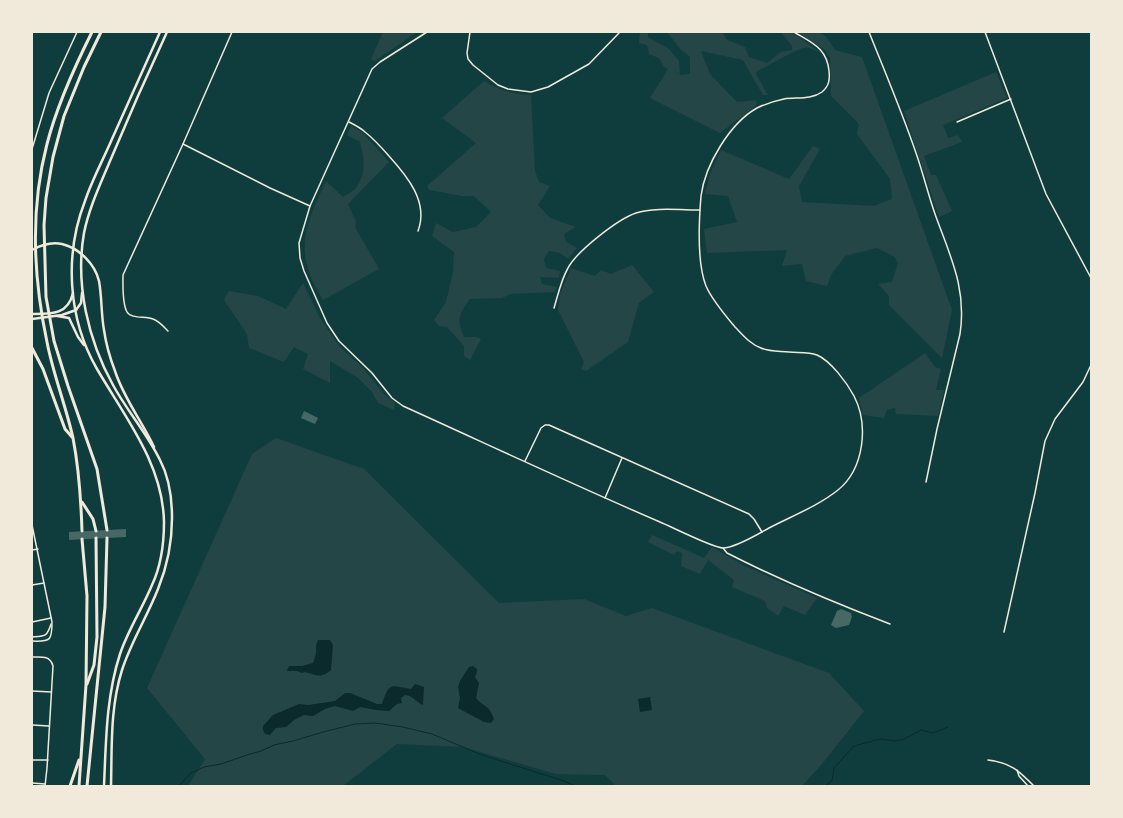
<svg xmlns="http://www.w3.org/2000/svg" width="1123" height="818" viewBox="0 0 1123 818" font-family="'Space Grotesk',sans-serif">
  <rect width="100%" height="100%" fill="#0f3d3e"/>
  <g fill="#244646">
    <polygon points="383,32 417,32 375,61 371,59"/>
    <polygon points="640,32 648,32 648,37 669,49 679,61 680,74 672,71 681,75 690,74 690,57 681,50 667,32 722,32 727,40 745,47 749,57 767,63 781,52 792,50 792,46 781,32 791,32 820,52 806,47 793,52 756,72 757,76 768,95 763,95 743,60 701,51 710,74 737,102 756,100 757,105 720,133 650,98 668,69 664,67 659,58 649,54 647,45 639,43"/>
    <path d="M801,32C824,32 823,31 835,50L862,57L952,310L942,358L889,305V296L878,284L892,282L898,263L895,257L877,248L845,256L831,275L827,286L806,281L802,264L782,266L787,250L707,253L704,229L737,222L728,196L705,194L710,174L721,150L789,179L813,146L820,149L799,186L802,202L874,206L892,199L890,179L857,134L859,124L831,96L830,58L825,50L799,33Z"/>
    <polygon points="996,72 1007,98 943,125 948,138 958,135 962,142 924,156 931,175 936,175 952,211 939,217 904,111"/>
    <path d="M484,81C501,91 513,94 531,95L535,171L539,182L550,186L538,205L550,218L576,227L564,234L566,242L577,248L568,259L560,253L549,251L544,259L546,268L560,271L559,278L540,277L542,284L557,287L555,292L510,294L502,298L470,299C459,314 456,319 464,337H476L481,339L470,360L464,356V346L447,327L439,326L434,320L446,302L453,272L454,252L432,236L436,223L453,232L476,227L491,212L474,196H462L429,190L427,186L476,143L442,118Z"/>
    <path d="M351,126L363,133L389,162L348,204L356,222L355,227L379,269L323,300C318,291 312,282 309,272C297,237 312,212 326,181L343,197C347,194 353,192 356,188C367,173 364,158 360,142L347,135Z"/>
    <polygon points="632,265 654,292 639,303 628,342 586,371 581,369 584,362 558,310 560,295 571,268 595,276 601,270 611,274"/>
    <polygon points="303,283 320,318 340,347 362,367 384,394 395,403 394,410 378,403 372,392 358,378 330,361 330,383 303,369 308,354 294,347 284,362 249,348 247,334 224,300 229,291 258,296 286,309"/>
    <polygon points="925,353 935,367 941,369 936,390 944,390 938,416 896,414 895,408 887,410 884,418 863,415 859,398"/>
    <polygon points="276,438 364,469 499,603 584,599 626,616 652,608 829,673 864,711 822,764 802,786 616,786 605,775 556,774 463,747 397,744 343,786 188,786 205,759 147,688 252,454"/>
    <polygon points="652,535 704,558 712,547 743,565 817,598 805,615 784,606 778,616 767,608 765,601 732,587 734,580 708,560 700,574 681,566 682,553 677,551 674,555 648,542"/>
  </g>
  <g fill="#0a2a2b">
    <path d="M318,640H330L333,645L331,670C321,679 316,675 305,672L302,673L297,671H287L289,666H302L313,663L316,653V646Z"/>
    <path d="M473,666L477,669V672L475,677L479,683L476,698C485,708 489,705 494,719L491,723L484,722L458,708L460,698L458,687L460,681L469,667Z"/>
    <path d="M415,684L424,687L423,705C415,702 414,696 405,695L401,698L402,703L397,704L389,711L376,710L360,707L353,711L335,706L325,709L313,716L304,715L294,720L286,727L276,728L270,735L265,734L263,730V726L273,715L299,704L308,705L335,701L345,693H350L377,704H382C390,681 390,686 411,689Z"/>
    <polygon points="650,697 652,710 640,712 638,699"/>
  </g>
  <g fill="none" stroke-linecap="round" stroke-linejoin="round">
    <g stroke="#0a2a2b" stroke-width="1">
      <polyline points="179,786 191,773 204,767 221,764 250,754 261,751 274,745 293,741 323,732 355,724 375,723 403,727 432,734 482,755 564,781 575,786"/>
      <polyline points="825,786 832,781 834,768 854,746 880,739 896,741 904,739 921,730 933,733 948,727"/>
    </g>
  </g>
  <g fill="#486865">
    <polygon points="304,411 318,418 315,424 301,418"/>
    <polygon points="126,529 126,537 69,540 69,532"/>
    <polygon points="841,609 851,613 852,617 849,625 836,628 831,625 837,611"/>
  </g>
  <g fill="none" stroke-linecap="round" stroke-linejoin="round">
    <g stroke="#f1e9da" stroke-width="1.5">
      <path d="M427,32L380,62L372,69L310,206L299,243L300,258L304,271L327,323L339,341L372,373L392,398L403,406C489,445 574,485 660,522C672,527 713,548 723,548C735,548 758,534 769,528C792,516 818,506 838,490C864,469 869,425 854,396C847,383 831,361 817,355C808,352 798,353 789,352C779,351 770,352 761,348C750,344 743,335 735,327C725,315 712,300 706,286C697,263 699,220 701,196C705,165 730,123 757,108C765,104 775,101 784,99C796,97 811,100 822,92C829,86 830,80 829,71C827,48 812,43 794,32"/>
      <polyline points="470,32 467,53 468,59 473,65 498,85 508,89 531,92 548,87 589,64 620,32"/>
      <path d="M869,32C885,72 902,112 916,153C923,173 928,194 935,214C950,256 967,288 960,334L937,429L926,482"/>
      <polyline points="985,32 1046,194 1091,278"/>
      <path d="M349,122C355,125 361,128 365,132C374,139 382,148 389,156C407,176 429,202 418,231"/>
      <polyline points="957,122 1011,99"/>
      <polyline points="183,144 270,188 310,206"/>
      <polyline points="32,149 49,93 77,32"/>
      <path d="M554,308C558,295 561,280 568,268C577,251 618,219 636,213C653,207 682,210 700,210"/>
      <path d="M168,331C164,327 159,321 153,319C146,316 131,319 127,312C122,303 123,285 123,275L183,144L232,32"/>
      <polyline points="525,461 541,428 545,425 549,425 749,514 754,519 762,532"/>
      <polyline points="605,498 622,458"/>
      <path d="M32,525L52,622C52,640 51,642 32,641"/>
      <path d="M723,548L727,553C780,580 835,603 890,624"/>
      <polyline points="32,550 38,549"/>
      <polyline points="32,585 44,583"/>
      <polyline points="32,622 51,618"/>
      <polyline points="1004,632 1035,493 1045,441 1055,419 1083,382 1091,365"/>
      <path d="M32,637C45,636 47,637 51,624"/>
      <path d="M32,657C41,657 50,655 53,666L47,768L45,786"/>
      <polyline points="32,691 51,692"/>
      <polyline points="32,725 49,726"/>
      <polyline points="32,760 48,760"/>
      <path d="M988,760C1011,763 1018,770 1034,786"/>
      <polyline points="1017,770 1019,776 1028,786"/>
      <polyline points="32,783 45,784"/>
    </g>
    <g stroke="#f1e9da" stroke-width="2.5">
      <path d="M32,314C51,314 68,315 73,293"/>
      <polyline points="32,319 62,315 76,310"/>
    </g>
    <g stroke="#f1e9da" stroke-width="2.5">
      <path d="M32,250C41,245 52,242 62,244C79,248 95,264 99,281C102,297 101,314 104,330C106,344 110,358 115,371C124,399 142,421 154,447"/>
      <polyline points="76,310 81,303 82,293"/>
      <polyline points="57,316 69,318 78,337 84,345"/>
      <path d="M104,786C106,742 106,697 120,654C128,630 142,609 152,585C161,566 164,543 164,522C163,464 125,417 97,369C68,319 64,255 85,201C92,180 103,160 112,139C128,103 144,68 160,32"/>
      <path d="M111,786C112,747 110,708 122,670C131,642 147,617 158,589C167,567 172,542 172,518C172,499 169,477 160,460C147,433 127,411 113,385C88,340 75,284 84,233C89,208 100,185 110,161C128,118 147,75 167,32"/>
    </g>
    <g stroke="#f1e9da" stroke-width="3">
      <polyline points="101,32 84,67 64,116 53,157 46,198 44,225 46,297 54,341 68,386 97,469 107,530"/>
      <polyline points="32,348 43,369 65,429 72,437"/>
      <polyline points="82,502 93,519 96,531"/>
      <path d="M82,531C81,500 79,469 73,438C66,406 53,374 47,342C33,276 30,209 47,144C57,105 74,68 92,32"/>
      <polyline points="87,684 94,665 97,637 96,538"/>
      <polyline points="70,786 79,760"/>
      <polyline points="79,786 86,685 87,596 82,539"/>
      <polyline points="87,786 105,607 107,538"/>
    </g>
  </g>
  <rect width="1123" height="818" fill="none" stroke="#f1e9da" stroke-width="66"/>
</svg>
